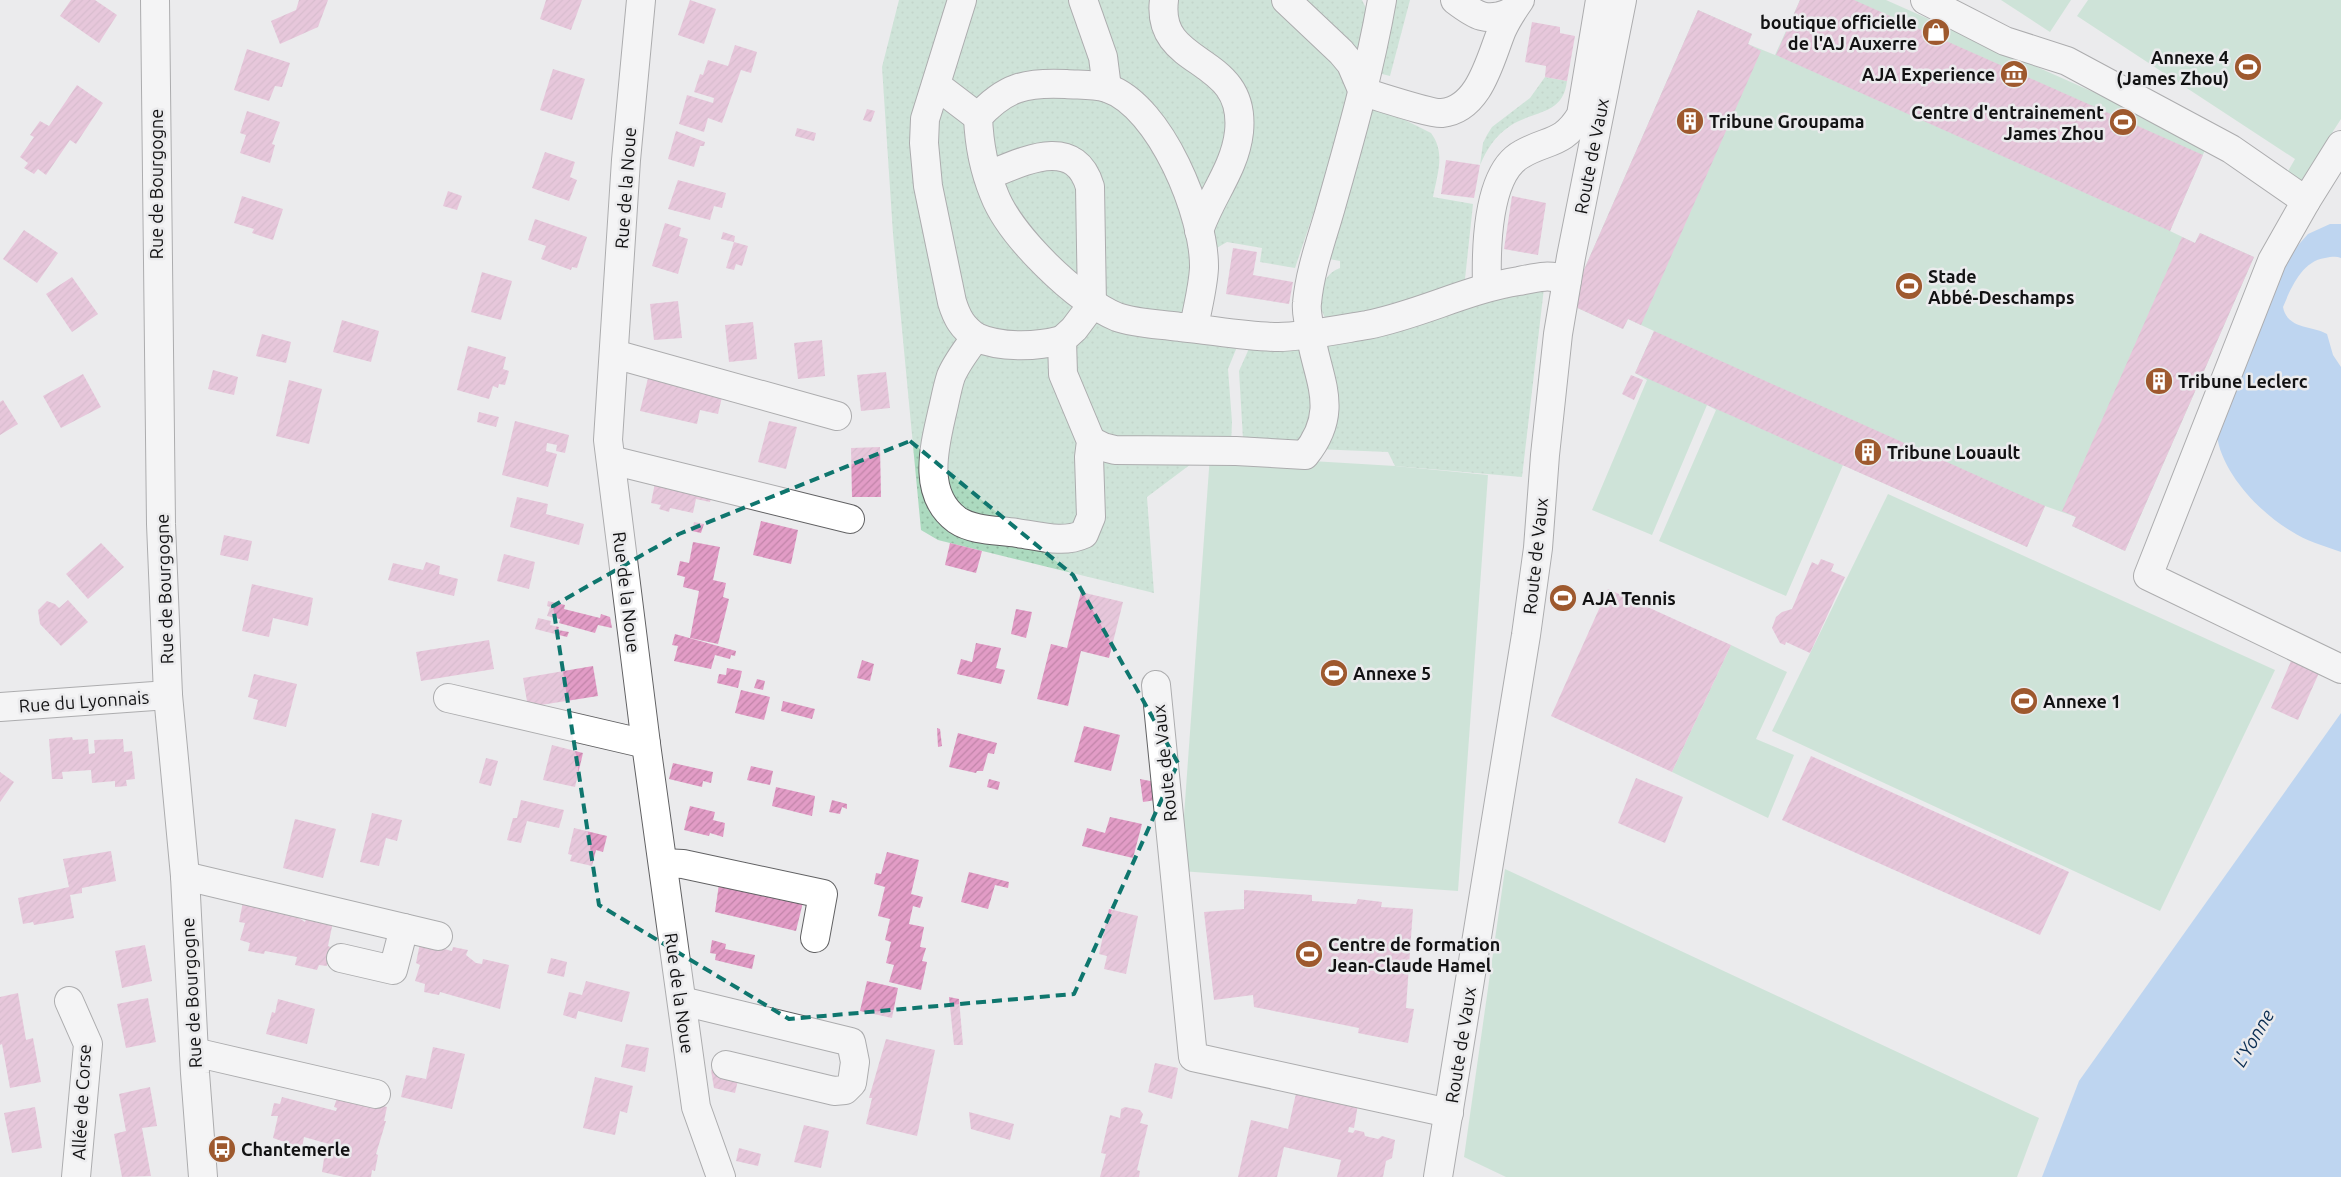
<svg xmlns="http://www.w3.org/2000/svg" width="2341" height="1177" viewBox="0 0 2341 1177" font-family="Ubuntu,sans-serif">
  <defs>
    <pattern id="green-dots" width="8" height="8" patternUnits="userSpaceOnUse" patternTransform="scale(1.25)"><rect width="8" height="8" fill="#acdabf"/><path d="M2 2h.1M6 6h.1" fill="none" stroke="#93baa3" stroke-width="1.8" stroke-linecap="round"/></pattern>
    <pattern id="building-hatch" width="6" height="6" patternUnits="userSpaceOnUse" patternTransform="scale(1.25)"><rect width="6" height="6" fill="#e29cc6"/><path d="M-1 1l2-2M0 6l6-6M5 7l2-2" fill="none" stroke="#c185a9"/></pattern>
  </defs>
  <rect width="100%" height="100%" fill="#ebebed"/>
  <g fill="url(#green-dots)">
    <polygon points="899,0 954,0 929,83 960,335 936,506 1069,548 1099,458 1195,461 1147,497 1154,593 950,543 938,540 921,530 893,234 882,67"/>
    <polygon points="970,0 1077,0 1097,71 980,101 955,85 950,73"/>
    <polygon points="1089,0 1158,0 1215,78 1234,119 1204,206 1121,84"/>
    <polygon points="1169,0 1277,0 1337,56 1352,99 1295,268 1260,262 1262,248 1227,242 1215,249 1209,230 1244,134 1193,51"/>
    <polygon points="1294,0 1362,0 1366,8 1361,67"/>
    <polygon points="1393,0 1410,0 1390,76 1378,73"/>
    <path d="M1545,77L1567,81C1563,116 1533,110 1510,126C1495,136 1487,149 1480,165L1483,143L1487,135L1492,127L1530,98Z"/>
    <polygon points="1105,95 1146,128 1192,233 1189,313 1177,317 1100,300 1093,170 994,166 986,139 995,109 1014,97"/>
    <polygon points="945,104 968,127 1071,301 1072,316 1054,337 999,338 971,324 936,185 939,106"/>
    <path d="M1379,107L1431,133C1446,153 1437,175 1433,197L1473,204L1465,279L1457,289L1328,322C1314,305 1319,275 1340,268V261L1329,259L1372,108Z"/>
    <polygon points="1024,169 1075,170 1085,287 1041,249 998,180"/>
    <polygon points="1544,288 1522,477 1395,466 1388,452 1315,449 1316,348 1486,295"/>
    <polygon points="1098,321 1239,342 1228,369 1232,422 1231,445 1106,441 1075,387 1069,343 1086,326"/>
    <polygon points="1251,344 1298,345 1321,397 1305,448 1243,439 1239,371"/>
    <polygon points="976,350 1051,353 1083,442 1079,528 977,520 955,508 942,482 958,379"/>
  </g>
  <g fill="#acdabf">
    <polygon points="1800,0 1886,0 2208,143 2170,231 2195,243 2200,233 2254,257 2125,551 2072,526 2076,517 2045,506 2027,547 1843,465 1786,596 1659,541 1716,410 1707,405 1652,535 1592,510 1647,380 1635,373 1654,331 1628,319 1623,329 1569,304 1698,10 1752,34 1748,44 1775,55"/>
    <polygon points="2001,0 2071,0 2050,32"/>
    <polygon points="2088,0 2341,0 2341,119 2301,181 2287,173 2295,159 2077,16"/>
    <polygon points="1210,455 1395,466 1488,475 1458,891 1180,871"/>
    <polygon points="1888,494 2275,670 2160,911 1772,731"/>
    <polygon points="1731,645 1787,672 1756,739 1794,755 1768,818 1672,772"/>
    <polygon points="1505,869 2039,1118 2017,1177 1506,1177 1464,1157"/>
  </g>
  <g fill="#88baf3">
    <path d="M2330,224H2341V258C2336,256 2331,257 2325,258C2302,261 2291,288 2283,307C2287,330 2316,326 2327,334L2333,355L2341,367V552C2324,546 2306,541 2291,531C2260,513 2221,472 2217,435L2262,311L2292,252L2308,234Z"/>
    <polygon points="2341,713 2341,1177 2042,1177 2079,1081"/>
  </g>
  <g fill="url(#building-hatch)">
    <polygon points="71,0 95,0 117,15 99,43 60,16"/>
    <polygon points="299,0 328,0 318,27 280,44 271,21 296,10"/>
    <polygon points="546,0 582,0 571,30 540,19"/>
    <polygon points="690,0 716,9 704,44 678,35"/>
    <polygon points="1800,0 1854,0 2203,155 2170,231 1776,55"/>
    <polygon points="1698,10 1752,34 1748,44 1761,51 1641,325 1628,319 1623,329 1569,304"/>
    <polygon points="1532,22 1560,27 1560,33 1575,36 1567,81 1545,77 1546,66 1525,62"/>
    <polygon points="735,45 757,52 751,73 741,70 722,123 708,118 704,132 679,124 687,95 713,103 714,98 694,92 700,74 703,75 708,60 728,66"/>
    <polygon points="247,49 290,63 282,87 275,86 269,101 234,90"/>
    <polygon points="553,69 585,79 572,120 540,110"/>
    <polygon points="77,85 103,103 76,144 70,140 46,175 38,169 34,174 24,168 28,163 20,157 34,137 30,135 40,121 49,126"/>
    <polygon points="867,109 875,111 871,122 863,120"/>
    <polygon points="247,111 280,122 272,144 275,145 270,163 240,153 246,135 240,133"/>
    <polygon points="797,128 816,133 814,141 795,136"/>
    <polygon points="676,131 705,142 704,146 700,146 694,167 668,159"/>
    <polygon points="545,152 575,162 570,177 577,180 569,201 532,188"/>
    <polygon points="1446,160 1480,165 1474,198 1441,194"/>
    <polygon points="678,180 726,193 722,208 714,206 710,220 668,209"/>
    <polygon points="448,191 462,196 457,210 443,206"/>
    <polygon points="242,196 283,209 273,240 252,233 254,229 234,223"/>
    <polygon points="1512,196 1546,203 1538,255 1504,249"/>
    <polygon points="535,219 587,237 577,268 572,267 571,270 541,259 546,246 528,240"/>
    <polygon points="665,223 681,228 679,236 688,239 678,274 652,266"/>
    <polygon points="24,230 58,253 37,283 3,259"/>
    <polygon points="723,232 735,236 734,242 748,246 742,266 736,264 734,270 726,268 734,242 721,239"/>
    <polygon points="2200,233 2254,257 2125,551 2072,526 2076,517 2062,511 2182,237 2195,243"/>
    <polygon points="1233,248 1257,252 1253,275 1293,282 1289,304 1226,294"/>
    <polygon points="482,272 512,281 501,320 471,312"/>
    <polygon points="72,277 98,314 72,332 46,294"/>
    <polygon points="678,301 682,338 654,340 650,304"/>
    <polygon points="342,320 379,331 371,362 333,352"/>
    <polygon points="753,322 757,359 729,362 725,325"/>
    <polygon points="1654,331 2045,506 2027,547 1635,373"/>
    <polygon points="262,334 291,342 286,363 256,356"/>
    <polygon points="822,340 825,376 798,379 794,343"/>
    <polygon points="468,346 506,357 503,369 509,371 505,385 499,384 498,388 493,386 489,399 457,390"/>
    <polygon points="213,370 238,377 234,395 208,389"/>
    <polygon points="886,372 890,408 861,411 857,375"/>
    <polygon points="83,374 101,407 61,428 43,396"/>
    <polygon points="1631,375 1643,380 1634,400 1622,394"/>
    <polygon points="648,378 722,397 718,414 700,410 697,424 640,411"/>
    <polygon points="289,380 322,389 309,444 276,436"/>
    <polygon points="3,400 18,424 0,435 0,402"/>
    <polygon points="479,412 499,417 496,427 477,422"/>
    <polygon points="515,421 569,435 565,453 556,451 557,445 547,443 546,451 557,454 548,487 502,475"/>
    <polygon points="769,421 797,427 786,469 758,462"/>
    <polygon points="880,447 881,497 852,497 851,448"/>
    <polygon points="656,478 712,496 710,502 696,499 693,513 670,508 669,512 659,509 661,505 651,503"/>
    <polygon points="517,497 548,504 546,514 584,524 579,545 510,527"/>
    <polygon points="761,521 798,530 791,564 753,555"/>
    <polygon points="694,522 704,524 701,533 692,531"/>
    <polygon points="224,535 252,541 248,561 220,555"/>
    <polygon points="693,542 720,547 713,580 726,583 723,597 729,599 718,644 690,638 699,591 683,587 685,577 677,575 680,561 689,563"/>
    <polygon points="101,543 124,567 88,599 66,574"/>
    <polygon points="950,543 982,551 976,573 945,565"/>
    <polygon points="504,554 535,562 529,589 497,581"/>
    <polygon points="1821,559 1834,564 1831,571 1845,577 1810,653 1786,642 1785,645 1780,643 1772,628 1776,617 1782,612 1792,609 1812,562 1818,565"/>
    <polygon points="426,562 440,566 439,574 458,579 454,596 388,580 393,563 423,570"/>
    <polygon points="252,584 313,598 308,626 273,618 269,637 242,631"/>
    <polygon points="1608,589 1731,645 1672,772 1551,716"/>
    <polygon points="1081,592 1123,602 1109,658 1081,651 1068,706 1037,699 1051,644 1067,648"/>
    <polygon points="68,600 88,622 61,646 40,624 38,610 47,601 55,604 59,608"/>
    <polygon points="548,601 565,605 564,609 600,618 601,614 610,617 612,628 598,625 595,633 559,623 560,619 547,616 550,607 547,606"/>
    <polygon points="1016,609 1032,612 1026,638 1011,634"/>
    <polygon points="538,618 551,621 550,625 559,627 558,630 569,632 567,637 535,629"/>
    <polygon points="675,634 736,651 735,656 731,655 730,659 715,655 711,669 674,661 678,646 672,645"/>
    <polygon points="489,640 494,669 421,681 416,652"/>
    <polygon points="976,643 1001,648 996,668 1005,670 1001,684 957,674 961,659 972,662"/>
    <polygon points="862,660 874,664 870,681 857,678"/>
    <polygon points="2291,661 2319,673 2298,720 2271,708"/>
    <polygon points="593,666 598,696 528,707 523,678"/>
    <polygon points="727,668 742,671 738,688 717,683 719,674 726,675"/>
    <polygon points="254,674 297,684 286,727 253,719 258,700 248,697"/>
    <polygon points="757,679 765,681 763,690 754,688"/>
    <polygon points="741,690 770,697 764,720 735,713"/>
    <polygon points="783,701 815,709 812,719 781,711"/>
    <polygon points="1084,726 1120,735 1111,771 1074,762"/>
    <polygon points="937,728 940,729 942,746 938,747"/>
    <polygon points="958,733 997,743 994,754 988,753 983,771 977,771 976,773 949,767"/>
    <polygon points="72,737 73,740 88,739 89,754 95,753 94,740 123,739 124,752 132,751 135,779 126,780 127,786 115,787 115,781 92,783 91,770 62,772 63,779 52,779 49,739"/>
    <polygon points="552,745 583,753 575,787 543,780"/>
    <polygon points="1811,756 2069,872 2040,935 1782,820"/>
    <polygon points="486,758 498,761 491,786 479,783"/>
    <polygon points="673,763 713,772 711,783 703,781 702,787 669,779"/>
    <polygon points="751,766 773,771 770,785 747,780"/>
    <polygon points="0,772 14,782 0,802"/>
    <polygon points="1636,778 1683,797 1665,843 1618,823"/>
    <polygon points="989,779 1000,782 998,790 987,787"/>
    <polygon points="1140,779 1155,782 1156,800 1143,802"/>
    <polygon points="776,787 815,796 812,816 772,806"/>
    <polygon points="521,800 564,810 559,828 527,821 521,843 507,840 513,818 517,818"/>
    <polygon points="832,800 847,804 847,809 842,807 840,814 829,812"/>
    <polygon points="690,806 715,812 713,820 725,823 723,837 710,833 709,836 684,830"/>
    <polygon points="372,813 402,820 397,841 386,838 379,866 360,862"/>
    <polygon points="1110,817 1142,824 1133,858 1082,846 1087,828 1105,833"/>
    <polygon points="295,819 336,829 323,878 283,868"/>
    <polygon points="574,828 607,836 603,852 596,850 592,866 570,861 572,855 568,854"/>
    <polygon points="111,851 116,881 82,888 82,893 70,895 74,918 34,925 33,922 23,924 18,898 69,887 63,859"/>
    <polygon points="887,852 919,860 911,894 923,897 920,908 913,906 909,924 924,927 920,947 926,948 922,961 927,962 921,990 889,982 894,965 886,963 891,942 885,940 890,919 878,916 885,887 874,884 876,873 881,874"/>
    <polygon points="969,872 1009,882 1008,888 995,885 988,909 961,902"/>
    <polygon points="720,877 804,898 796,931 715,912"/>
    <polygon points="1244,890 1312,895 1312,901 1356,904 1358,899 1382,902 1381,907 1413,909 1406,1008 1414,1009 1408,1043 1358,1033 1359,1028 1254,1007 1253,995 1214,1000 1204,912 1244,909"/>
    <polygon points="243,902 296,916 305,922 307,916 333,922 328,946 330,947 327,966 319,965 317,970 295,965 297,957 265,951 264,954 248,951 250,943 240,940 245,923 239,922"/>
    <polygon points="1109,909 1138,916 1126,974 1104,969 1107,956 1099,954"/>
    <polygon points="712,940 726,944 725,949 755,955 752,969 715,960 716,954 710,953"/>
    <polygon points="420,943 452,951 453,947 468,950 466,955 476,963 482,964 483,959 509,965 500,1009 440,992 439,995 424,992 425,984 415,981 420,965 416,963"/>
    <polygon points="145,945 152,981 122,988 115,951"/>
    <polygon points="551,958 567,962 564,977 547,973"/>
    <polygon points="586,981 630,992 622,1022 578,1011 576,1019 563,1015 569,992 582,995"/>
    <polygon points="867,981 898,988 892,1018 860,1011"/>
    <polygon points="18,993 26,1040 33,1038 41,1082 10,1088 2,1044 0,1045 0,997"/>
    <polygon points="949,997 959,999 963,1045 954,1045"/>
    <polygon points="148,998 156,1042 126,1048 117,1004"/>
    <polygon points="278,999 315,1009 307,1044 266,1034 272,1012 275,1013"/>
    <polygon points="886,1039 935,1050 917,1136 866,1124 872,1098 869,1098"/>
    <polygon points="626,1044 649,1048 645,1072 621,1067"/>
    <polygon points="433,1047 465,1054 452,1109 401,1097 406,1075 426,1079"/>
    <polygon points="1155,1063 1178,1068 1172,1099 1148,1092"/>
    <polygon points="711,1070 739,1076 735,1093 714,1088"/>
    <polygon points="595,1077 633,1086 627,1113 620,1111 615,1135 583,1128"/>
    <polygon points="150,1087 157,1126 142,1128 151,1176 122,1177 114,1134 126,1131 119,1094"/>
    <polygon points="1297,1089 1358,1104 1354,1128 1349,1127 1348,1132 1353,1133 1355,1130 1364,1132 1365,1136 1378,1139 1382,1136 1395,1140 1392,1158 1386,1161 1383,1177 1337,1177 1341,1160 1284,1147 1277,1177 1238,1177 1251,1120 1288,1129"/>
    <polygon points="338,1095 387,1107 384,1121 386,1121 376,1154 378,1155 375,1171 372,1170 371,1177 344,1177 322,1172 326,1145 329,1144 304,1137 302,1148 273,1138 278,1116 271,1116 274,1103 280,1104 282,1097 336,1111 337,1108 334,1107"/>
    <polygon points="35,1107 42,1148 12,1153 4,1113"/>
    <polygon points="1125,1107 1140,1110 1143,1114 1140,1123 1148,1125 1137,1170 1140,1171 1139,1177 1100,1177 1106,1154 1101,1153 1110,1115 1120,1118 1121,1109"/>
    <polygon points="969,1112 1014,1124 1010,1140 971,1129"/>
    <polygon points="804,1125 829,1131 821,1168 794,1162"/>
    <polygon points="739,1148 761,1154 758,1166 736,1161"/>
  </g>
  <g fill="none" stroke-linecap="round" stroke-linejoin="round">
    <defs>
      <g id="minor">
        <polyline points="155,0 161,524 168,695 185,876 195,1073 203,1177"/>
        <polyline points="641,0 626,160 608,440 646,744 696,1107 721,1177"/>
        <path d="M962,0L925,119L924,143L928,186L952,302C957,318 962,327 976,337C967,349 957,362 951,376C947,388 945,401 942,413C934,448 922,494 957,520C973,531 998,530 1017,533C1039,536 1063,544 1084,534L1091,517L1089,457L1091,441L1063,374L1062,340L1074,329L1092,305L1090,187C1075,135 1024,161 989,175"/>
        <polyline points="1083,0 1103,57 1107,88"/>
        <path d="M1164,0C1155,70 1247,53 1239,132C1235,169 1210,197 1199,231"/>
        <path d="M1286,0L1341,52L1351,64L1363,92C1378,96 1431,114 1442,113C1480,109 1490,59 1502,30C1507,19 1513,10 1520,0"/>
        <path d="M1455,0C1476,16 1487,23 1511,12"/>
        <polyline points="1925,0 2005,41 2067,61 2231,149 2306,201 2341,145"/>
        <polyline points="936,85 978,117"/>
        <polyline points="2306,201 2272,261 2148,576 2341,669"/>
        <path d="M1487,286C1486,251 1486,173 1522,154C1548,139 1563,145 1581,115L1600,0"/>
        <path d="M1194,328C1197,309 1203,288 1204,268C1205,216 1161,106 1107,88C1095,84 1078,85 1066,84C1026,82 1005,87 978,117C979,142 984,170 994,194C1010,236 1076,300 1117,317C1137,324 1160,324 1180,327C1212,330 1246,337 1278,337C1303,337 1342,329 1367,325C1419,315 1467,289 1519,281C1538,277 1549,274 1567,280"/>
        <path d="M976,337C1000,348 1036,347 1062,340"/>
        <polyline points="614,354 837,416"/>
        <path d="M1091,441L1103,447L1115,450L1236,451L1305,455C1343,408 1315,377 1309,325C1308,318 1306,310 1307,303C1310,269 1323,236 1332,203C1351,136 1370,69 1382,0"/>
        <polyline points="611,460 850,519"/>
        <polyline points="1156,685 1193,1057 1449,1113"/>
        <polyline points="448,698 646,744"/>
        <polyline points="0,707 168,695"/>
        <polyline points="663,863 683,864 823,894 815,938"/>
        <polyline points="185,876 438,936"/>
        <polyline points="341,958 393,970 404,928"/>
        <polyline points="69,1001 88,1044 76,1177"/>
        <polyline points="682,1001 851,1042 855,1062 852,1083 845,1090 834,1091 726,1065"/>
        <polyline points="194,1052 376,1094"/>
        <polyline points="1438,1177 1526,635 1538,548 1545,455 1558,334 1571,257 1622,0"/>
      </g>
    </defs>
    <use href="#minor" stroke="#616163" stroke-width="30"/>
    <use href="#minor" stroke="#fff" stroke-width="28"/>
  </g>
  <path d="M0 0H2341V1177H0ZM910,441L1073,575L1178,763L1074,994L789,1019L599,905L553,606L679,534Z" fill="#ebebed" fill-opacity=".55" fill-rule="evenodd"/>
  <path fill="none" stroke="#0f766e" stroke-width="4" stroke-dasharray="10 6" stroke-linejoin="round" d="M910,441L1073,575L1178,763L1074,994L789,1019L599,905L553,606L679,534Z"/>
  <defs>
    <symbol id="shop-disc" viewBox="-11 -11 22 22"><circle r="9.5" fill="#9e592e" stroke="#ebebed"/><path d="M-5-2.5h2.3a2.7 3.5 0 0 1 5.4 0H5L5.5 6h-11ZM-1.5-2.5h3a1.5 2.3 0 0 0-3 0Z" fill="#fff"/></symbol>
    <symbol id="stadium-disc" viewBox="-11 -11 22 22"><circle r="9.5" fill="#9e592e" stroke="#ebebed"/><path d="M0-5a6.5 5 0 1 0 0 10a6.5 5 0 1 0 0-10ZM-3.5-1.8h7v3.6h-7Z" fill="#fff"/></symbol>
    <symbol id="museum-disc" viewBox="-11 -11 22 22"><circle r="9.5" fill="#9e592e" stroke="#ebebed"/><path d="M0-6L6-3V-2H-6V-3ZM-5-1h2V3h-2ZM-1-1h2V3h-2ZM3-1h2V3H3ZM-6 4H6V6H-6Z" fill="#fff"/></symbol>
    <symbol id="building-disc" viewBox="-11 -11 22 22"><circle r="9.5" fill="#9e592e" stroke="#ebebed"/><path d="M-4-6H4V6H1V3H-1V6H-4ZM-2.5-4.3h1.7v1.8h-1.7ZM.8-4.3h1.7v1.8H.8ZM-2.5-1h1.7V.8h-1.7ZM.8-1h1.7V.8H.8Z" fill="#fff"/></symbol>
    <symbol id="bus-disc" viewBox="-11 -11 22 22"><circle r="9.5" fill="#9e592e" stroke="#ebebed"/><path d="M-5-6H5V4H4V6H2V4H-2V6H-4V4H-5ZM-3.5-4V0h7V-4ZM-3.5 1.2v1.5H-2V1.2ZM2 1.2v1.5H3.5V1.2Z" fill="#fff"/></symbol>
  </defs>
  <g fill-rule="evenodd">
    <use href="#shop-disc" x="1920" y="16" width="32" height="32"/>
    <use href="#stadium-disc" x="2232" y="51" width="32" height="32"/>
    <use href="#museum-disc" x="1998" y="58" width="32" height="32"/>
    <use href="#building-disc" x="1674" y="105" width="32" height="32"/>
    <use href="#stadium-disc" x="2107" y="106" width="32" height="32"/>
    <use href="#stadium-disc" x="1893" y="270" width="32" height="32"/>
    <use href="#building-disc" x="2143" y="365" width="32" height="32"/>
    <use href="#building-disc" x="1852" y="436" width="32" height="32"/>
    <use href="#stadium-disc" x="1547" y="582" width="32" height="32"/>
    <use href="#stadium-disc" x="1318" y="657" width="32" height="32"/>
    <use href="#stadium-disc" x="2008" y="685" width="32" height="32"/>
    <use href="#stadium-disc" x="1293" y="938" width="32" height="32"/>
    <use href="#bus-disc" x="206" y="1133" width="32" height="32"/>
  </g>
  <g text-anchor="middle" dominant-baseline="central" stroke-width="5" stroke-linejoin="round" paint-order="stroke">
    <g font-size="18" font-weight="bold" fill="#121213" stroke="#ebebed" text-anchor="start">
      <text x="1917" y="22" text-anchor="end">boutique officielle<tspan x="1917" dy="21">de l'AJ Auxerre</tspan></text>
      <text x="2229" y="57" text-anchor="end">Annexe 4<tspan x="2229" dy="21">(James Zhou)</tspan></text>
      <text x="1995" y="74" text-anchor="end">AJA Experience</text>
      <text x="2104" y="112" text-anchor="end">Centre d'entrainement<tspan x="2104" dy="21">James Zhou</tspan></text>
      <text x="1709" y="121">Tribune Groupama</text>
      <text x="1928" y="276">Stade<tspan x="1928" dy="21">Abbé-Deschamps</tspan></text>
      <text x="2178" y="381">Tribune Leclerc</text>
      <text x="1887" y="452">Tribune Louault</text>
      <text x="1582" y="598">AJA Tennis</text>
      <text x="1353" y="673">Annexe 5</text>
      <text x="2043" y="701">Annexe 1</text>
      <text x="1328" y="944">Centre de formation<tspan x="1328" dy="21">Jean-Claude Hamel</tspan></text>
      <text x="241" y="1149">Chantemerle</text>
    </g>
    <g font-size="18" fill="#121213" stroke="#ebebed">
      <text transform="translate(1591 156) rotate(-79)">Route de Vaux</text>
      <text transform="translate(156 184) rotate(-90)">Rue de Bourgogne</text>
      <text transform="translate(625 188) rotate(-86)">Rue de la Noue</text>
      <text transform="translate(1535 556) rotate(-84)">Route de Vaux</text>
      <text transform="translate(164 589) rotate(-92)">Rue de Bourgogne</text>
      <text transform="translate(627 592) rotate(83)">Rue de la Noue</text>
      <text transform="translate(84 701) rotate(-4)">Rue du Lyonnais</text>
      <text transform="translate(1164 763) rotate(-96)">Route de Vaux</text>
      <text transform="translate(191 993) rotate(-93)">Rue de Bourgogne</text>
      <text transform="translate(680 993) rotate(82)">Rue de la Noue</text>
      <text transform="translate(1460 1045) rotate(-81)">Route de Vaux</text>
      <text transform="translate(81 1102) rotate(-87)">Allée de Corse</text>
    </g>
    <g font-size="19" font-style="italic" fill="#0b2e53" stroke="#ebebed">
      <text transform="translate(2253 1038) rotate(-60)">L'Yonne</text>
    </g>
  </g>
</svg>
